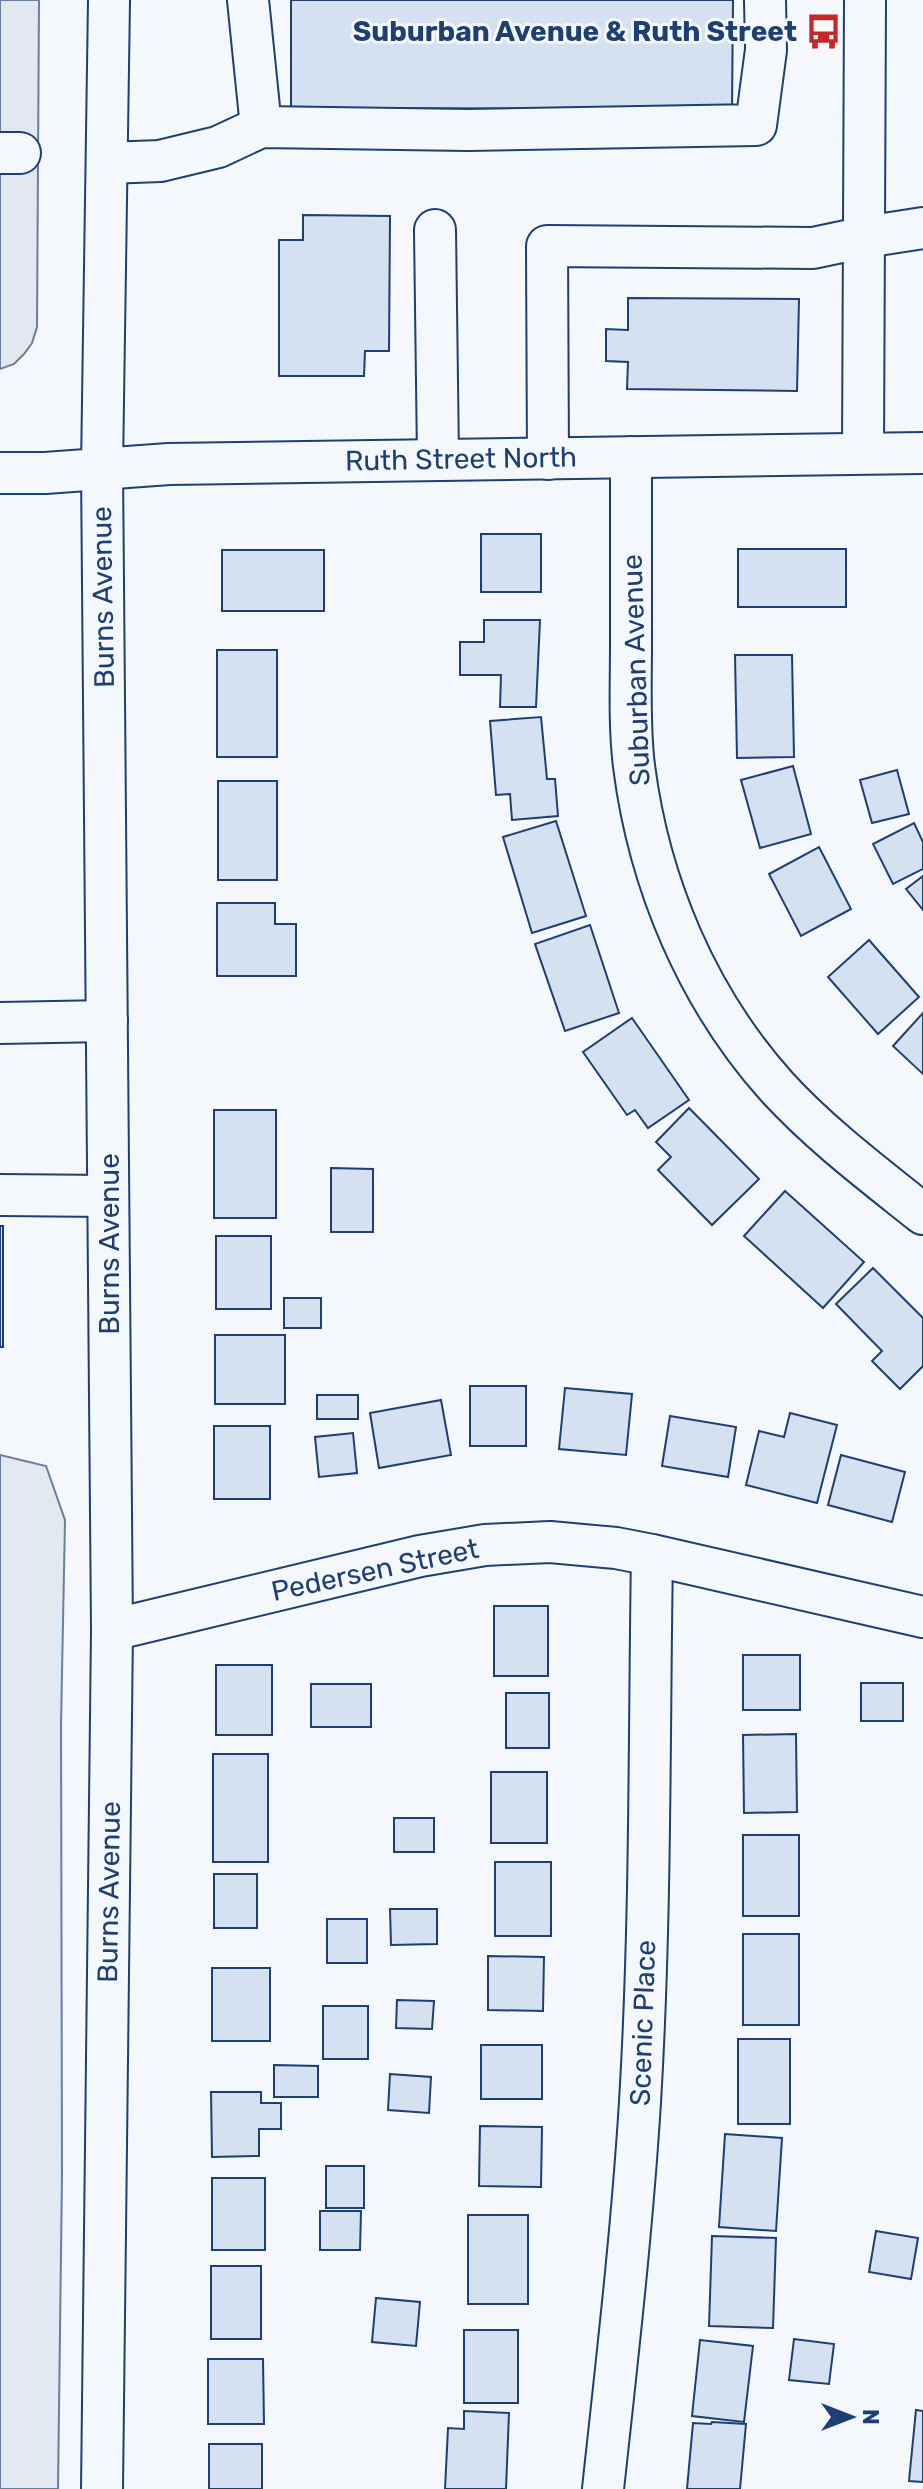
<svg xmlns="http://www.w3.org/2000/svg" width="923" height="2489" viewBox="0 0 923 2489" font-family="Rubik,sans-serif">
  <rect width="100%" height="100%" fill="#f4f7fb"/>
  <polygon fill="#e3e9f0" stroke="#687fa3" stroke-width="2" points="0,1455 46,1466 65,1520 61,1725 62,2174 58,2489 0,2489"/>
  <polygon fill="#e3e8f0" stroke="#687fa3" stroke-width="2" points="0,0 39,0 37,327 32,343 24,354 14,364 0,369"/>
  <g fill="#d5e0f0" stroke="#1d3f73" stroke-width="2">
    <polygon points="291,0 733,0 732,109 291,108"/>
    <polygon points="303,215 390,216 389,351 365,351 364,376 279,376 279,240 303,240"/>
    <polygon points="628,298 799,299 797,391 627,389 628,362 606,361 606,329 628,330"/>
    <rect x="481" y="534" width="60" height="58"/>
    <rect x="738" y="549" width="108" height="58"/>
    <rect x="222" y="550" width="102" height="61"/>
    <polygon points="484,620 540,620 536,707 500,707 501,675 460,675 460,642 484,642"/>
    <rect x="217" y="650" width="60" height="107"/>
    <polygon points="735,655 792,655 794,757 737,758"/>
    <polygon points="541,717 547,779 555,779 558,816 512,820 510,794 496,795 490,721"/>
    <polygon points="793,766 811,834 760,848 741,780"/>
    <polygon points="897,770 909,814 872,823 860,780"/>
    <rect x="218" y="781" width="59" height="99"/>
    <polygon points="556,821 586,916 532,933 503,837"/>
    <polygon points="914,823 923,842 923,869 893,884 873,844"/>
    <polygon points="819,847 851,909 801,936 769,874"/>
    <polygon points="923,876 923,910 906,889"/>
    <polygon points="217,903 275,903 275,924 296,924 296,976 217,976"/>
    <polygon points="590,925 619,1013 565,1031 535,944"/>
    <polygon points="869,940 919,997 878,1034 828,977"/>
    <polygon points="923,1013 923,1074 893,1046"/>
    <polygon points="632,1018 689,1100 648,1128 635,1110 627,1115 583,1052"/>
    <polygon points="689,1108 759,1179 712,1225 658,1170 671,1157 656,1142"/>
    <rect x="214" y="1110" width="62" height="108"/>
    <polygon points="331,1168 373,1169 373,1232 331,1232"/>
    <polygon points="785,1191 864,1262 823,1308 744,1236"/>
    <rect x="0" y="1226" width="3" height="121"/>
    <rect x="216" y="1236" width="55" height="73"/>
    <polygon points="873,1268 923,1318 923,1366 900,1389 872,1361 882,1351 836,1304"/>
    <rect x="284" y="1298" width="37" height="30"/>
    <rect x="215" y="1335" width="70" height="69"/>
    <rect x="470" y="1386" width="56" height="60"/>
    <polygon points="565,1388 632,1394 626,1455 559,1449"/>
    <rect x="317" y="1395" width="41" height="24"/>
    <polygon points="441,1400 451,1455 379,1468 370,1413"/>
    <polygon points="790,1413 837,1425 817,1503 746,1485 759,1431 784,1437"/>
    <polygon points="670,1416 736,1427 728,1477 662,1466"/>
    <rect x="214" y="1426" width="56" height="73"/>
    <polygon points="353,1433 357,1473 319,1477 315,1437"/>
    <polygon points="841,1455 905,1472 892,1522 828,1505"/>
    <rect x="494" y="1606" width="54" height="70"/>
    <rect x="743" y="1655" width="57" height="55"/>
    <rect x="216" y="1665" width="56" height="70"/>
    <rect x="861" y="1683" width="42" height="38"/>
    <rect x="311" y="1684" width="60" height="43"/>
    <rect x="506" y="1693" width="43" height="55"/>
    <polygon points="796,1734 797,1812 744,1813 743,1735"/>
    <rect x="213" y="1754" width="55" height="108"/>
    <rect x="491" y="1772" width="56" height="71"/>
    <rect x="394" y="1818" width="40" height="34"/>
    <rect x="743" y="1835" width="56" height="81"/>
    <rect x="495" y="1862" width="56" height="74"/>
    <rect x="214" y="1874" width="43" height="54"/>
    <polygon points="390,1909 437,1909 437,1944 391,1945"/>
    <rect x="327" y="1919" width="40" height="44"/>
    <rect x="743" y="1934" width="56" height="91"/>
    <polygon points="488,1956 544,1957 543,2011 488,2010"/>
    <rect x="212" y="1968" width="58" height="73"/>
    <polygon points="397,2000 434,2001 432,2029 396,2028"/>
    <rect x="323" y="2006" width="45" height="53"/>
    <rect x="738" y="2039" width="52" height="85"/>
    <rect x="481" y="2045" width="61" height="54"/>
    <polygon points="274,2065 318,2066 318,2097 274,2097"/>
    <polygon points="390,2074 431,2077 429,2113 388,2110"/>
    <polygon points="211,2092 261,2092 261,2103 281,2103 281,2129 259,2129 259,2156 212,2157"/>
    <polygon points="480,2126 542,2127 541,2187 479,2186"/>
    <polygon points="725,2134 782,2138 776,2231 719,2227"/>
    <rect x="326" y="2166" width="38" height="42"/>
    <rect x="212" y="2178" width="53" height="72"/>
    <polygon points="320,2211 361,2211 360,2250 320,2250"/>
    <rect x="468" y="2215" width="60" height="89"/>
    <polygon points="876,2231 918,2238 911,2279 869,2272"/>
    <polygon points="712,2236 776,2238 773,2328 709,2326"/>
    <rect x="211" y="2266" width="50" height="73"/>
    <polygon points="376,2298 420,2302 416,2346 372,2342"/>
    <rect x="464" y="2330" width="54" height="73"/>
    <polygon points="794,2339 834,2344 829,2384 789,2380"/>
    <polygon points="700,2340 753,2346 744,2422 692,2416"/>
    <polygon points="208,2359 263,2359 264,2424 208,2424"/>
    <polygon points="916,2410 923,2411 923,2482 909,2481"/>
    <polygon points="464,2411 509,2413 506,2489 445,2489 448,2428 464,2429"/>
    <polygon points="712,2422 746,2424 740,2489 687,2489 693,2423 711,2424"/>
    <rect x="209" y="2444" width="53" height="45"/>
  </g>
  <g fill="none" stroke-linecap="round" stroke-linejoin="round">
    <defs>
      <g id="minor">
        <polyline points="248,0 261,127"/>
        <polyline points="0,153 20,153"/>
        <polyline points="107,163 160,161 218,147 261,127 468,130 756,125 766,50 765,0"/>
        <polyline points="435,230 438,458"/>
        <polyline points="863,453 865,0"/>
        <path d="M631,457C631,519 631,582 631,645C631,684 629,726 634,766C649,883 697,998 777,1087C821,1135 873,1174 923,1214"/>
        <polyline points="548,459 547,246 813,248 865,237 923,228"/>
        <polyline points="0,473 45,473 169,464 923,453"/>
        <polyline points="0,1023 107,1021"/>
        <polyline points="0,1195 108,1196"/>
        <polyline points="112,1630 420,1556 485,1545 550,1542 616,1548 652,1555 923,1617"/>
        <polyline points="102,2489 112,1630 102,468 109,0"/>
        <path d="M603,2489C617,2360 632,2231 640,2102C651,1920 649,1737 652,1555"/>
      </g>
    </defs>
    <use href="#minor" stroke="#1d3f73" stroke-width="44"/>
    <use href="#minor" stroke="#f4f7fb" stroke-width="40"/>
  </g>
  <defs>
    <symbol id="bus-bare" viewBox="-9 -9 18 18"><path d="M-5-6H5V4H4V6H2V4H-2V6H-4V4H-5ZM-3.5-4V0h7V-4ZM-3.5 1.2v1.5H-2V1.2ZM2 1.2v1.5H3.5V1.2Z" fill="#c62828" stroke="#f4f7fb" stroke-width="2.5" paint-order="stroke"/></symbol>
  </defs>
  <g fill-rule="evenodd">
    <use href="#bus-bare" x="798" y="6" width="51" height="51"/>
  </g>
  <g text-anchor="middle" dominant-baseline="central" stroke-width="6" stroke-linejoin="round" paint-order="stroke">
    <g font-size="28" font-weight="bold" fill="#1d3f73" stroke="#f4f7fb" text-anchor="end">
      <text x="797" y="31">Suburban Avenue &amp; Ruth Street</text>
    </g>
    <g font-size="28" fill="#1d3f73" stroke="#f4f7fb">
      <text transform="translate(461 459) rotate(-1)">Ruth Street North</text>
      <text transform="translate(103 597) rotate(-91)">Burns Avenue</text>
      <text transform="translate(636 670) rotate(-92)">Suburban Avenue</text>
      <text transform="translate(109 1244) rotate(-90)">Burns Avenue</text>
      <text transform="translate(375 1570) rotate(-12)">Pedersen Street</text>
      <text transform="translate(109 1892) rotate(-89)">Burns Avenue</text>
      <text transform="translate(643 2023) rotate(-88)">Scenic Place</text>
    </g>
  </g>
  <g transform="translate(851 2417) rotate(90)" stroke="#f4f7fb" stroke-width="6" paint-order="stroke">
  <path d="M0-6L14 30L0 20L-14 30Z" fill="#1d3f73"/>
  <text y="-12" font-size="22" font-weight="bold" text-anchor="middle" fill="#1d3f73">N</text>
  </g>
</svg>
